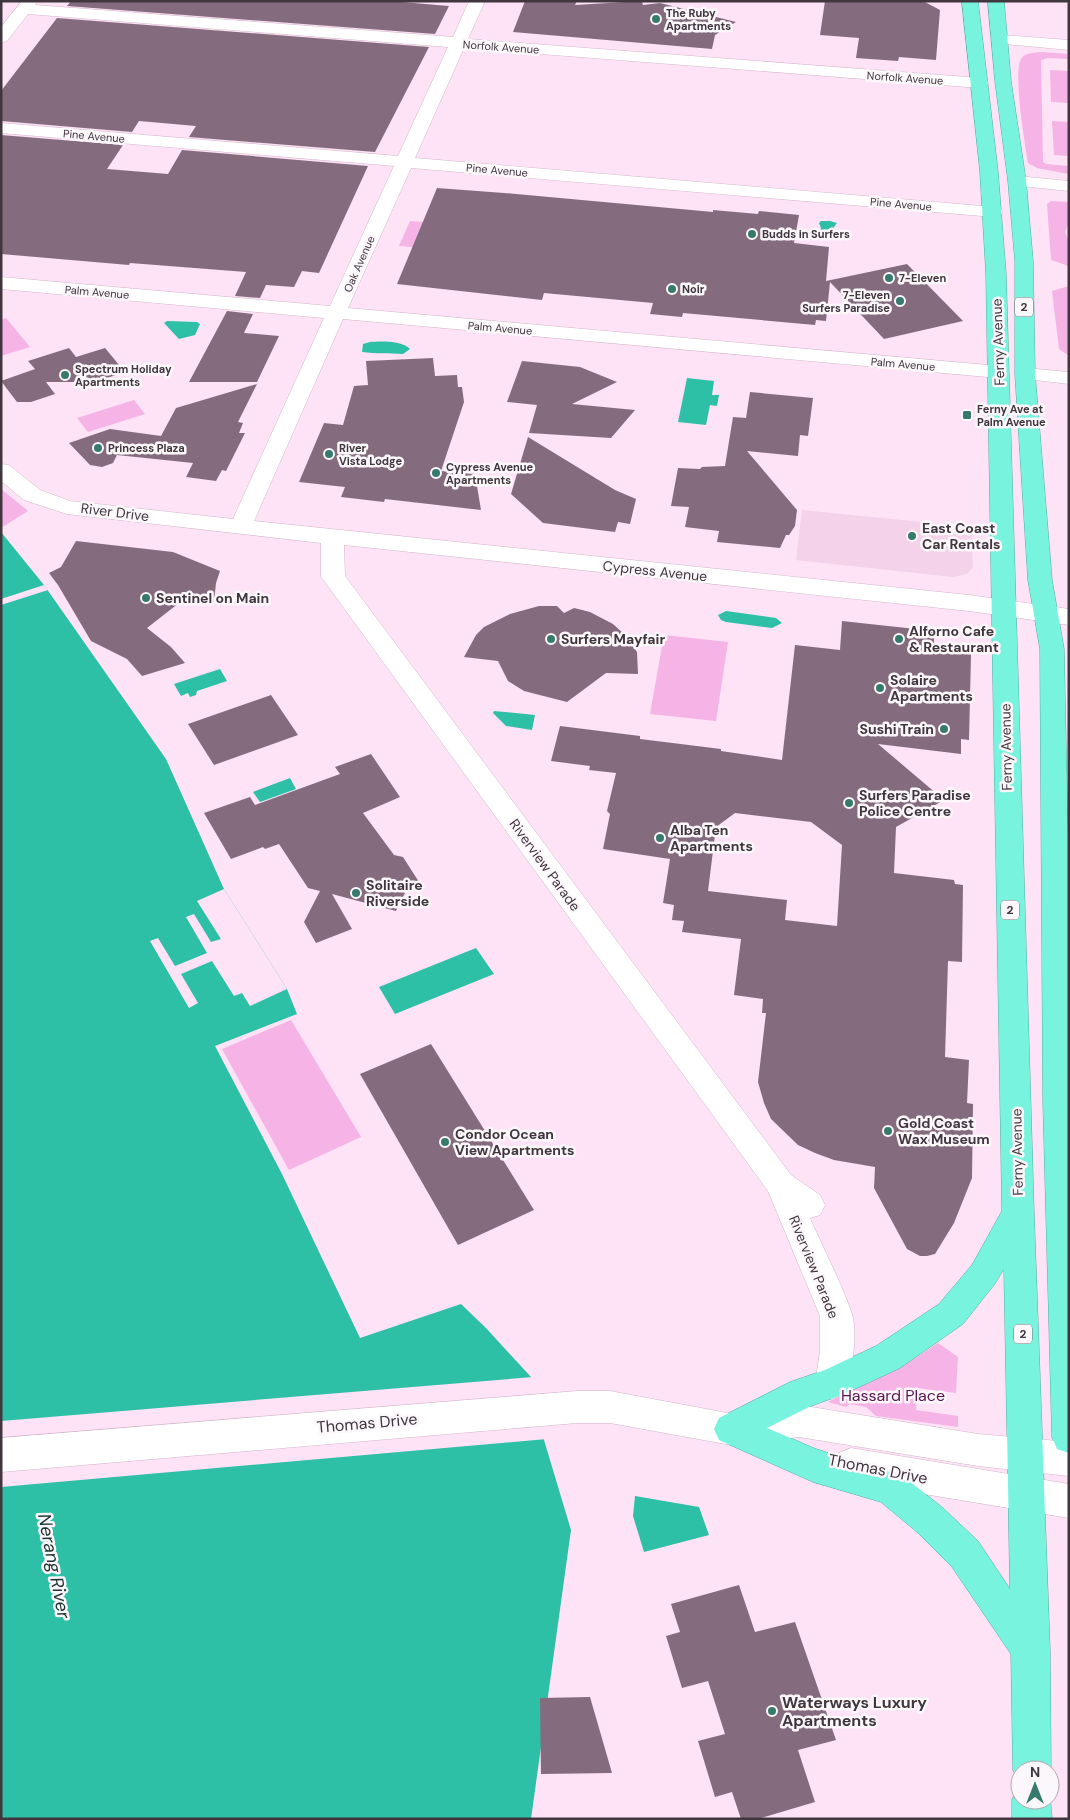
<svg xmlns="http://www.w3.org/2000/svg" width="1070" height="1820" viewBox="0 0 1070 1820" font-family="'DM Sans',sans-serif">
  <rect width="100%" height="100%" fill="#fee2f6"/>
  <polygon fill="#f3d2ea" points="802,510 971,527 973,567 967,574 953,577 796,560"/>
  <g fill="#f5b3e6">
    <path d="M1042,52L1069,54V59L1048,58L1041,60L1043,162L1046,164L1069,166V174L1037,168L1028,163C1025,144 1013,73 1021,59C1025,52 1035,53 1042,52Z"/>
    <polygon points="1050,70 1069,71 1069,103 1051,102"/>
    <polygon points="1052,121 1069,122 1069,156 1054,155"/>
    <polygon points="1051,201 1069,202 1069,223 1065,232 1069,241 1069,269 1066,265 1051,260 1047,204"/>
    <polygon points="410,221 436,223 425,248 399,246"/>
    <polygon points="1069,286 1069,356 1059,349 1052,291"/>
    <polygon points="6,318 30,347 1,356 1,320"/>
    <polygon points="134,400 145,414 88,432 77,418"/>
    <polygon points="1,489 28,511 1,528"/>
    <polygon points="664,635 728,642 716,721 650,714"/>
    <polygon points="291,1020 361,1137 289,1170 222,1049"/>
    <polygon points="938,1343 958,1357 956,1393 917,1388 916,1410 958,1416 958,1427 876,1416 866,1407 850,1404 846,1407 828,1402 911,1361"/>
  </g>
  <g fill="#2ebfa7">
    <polygon points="821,221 830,221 837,223 834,227 835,236 833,239 824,239 818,236 821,228 819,223"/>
    <polygon points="167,321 197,322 200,324 195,335 179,339 164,323"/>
    <path d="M370,342C382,341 403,341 410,349L403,354C389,353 376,354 362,352L363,344Z"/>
    <polygon points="687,378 714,381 712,395 719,395 717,406 710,405 706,425 678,422"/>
    <polygon points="1,532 44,585 166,759 224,889 287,989 297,1014 215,1046 282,1174 360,1338 461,1304 486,1328 531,1377 542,1409 544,1440 571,1530 531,1819 1,1819"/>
    <polygon points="726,611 776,618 782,623 772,628 726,622 721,620 718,615"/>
    <polygon points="220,669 227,681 197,691 196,695 190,697 188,693 181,696 174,684"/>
    <polygon points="494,711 535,715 532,730 506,726 493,713"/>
    <polygon points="290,778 296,789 260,802 253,792"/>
    <polygon points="476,948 494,974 395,1014 379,987"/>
    <polygon points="635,1496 699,1507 709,1535 644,1552 633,1516"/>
  </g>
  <g fill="#fee2f6">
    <polygon points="44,585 48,590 1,605 1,599"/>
    <polygon points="224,889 287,989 250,1006 242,993 234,996 212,961 181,974 198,1003 189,1008 150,941 158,938 175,966 207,953 186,917 194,914 211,942 221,939 197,901"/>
    <polygon points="533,1377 544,1408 547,1439 1,1487 1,1421"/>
  </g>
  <g fill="#846c7e" fill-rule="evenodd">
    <polygon points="71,1 390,1 449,6 435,34 67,6"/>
    <polygon points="525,1 577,1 575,5 642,1 643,5 660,3 736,22 715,35 712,49 513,32"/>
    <polygon points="825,1 923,1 940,10 936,60 899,57 898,61 856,58 859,38 820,35"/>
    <polygon points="57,18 429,47 375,152 189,137 196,126 139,121 132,132 1,121 1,91"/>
    <polygon points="1,135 123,145 107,169 168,174 182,150 368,166 319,273 302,271 294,287 266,285 260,298 235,296 246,272 130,263 129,265 1,254"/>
    <polygon points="437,188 504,193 713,212 713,210 758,214 759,211 799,215 794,243 829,247 826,281 907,264 963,321 884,339 830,282 826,321 816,320 815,325 683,313 682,317 650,314 653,303 544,293 542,300 397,284"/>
    <polygon points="227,311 253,314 244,333 279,336 257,382 189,382"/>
    <polygon points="69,348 76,357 105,348 125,372 95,382 46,382 55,394 31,402 17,402 1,381 35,369 28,361"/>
    <polygon points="433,358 435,376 457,375 458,387 462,387 464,402 441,471 475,474 481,510 385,499 384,502 341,497 345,487 299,482 324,423 343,425 354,386 368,385 366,361"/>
    <polygon points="522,361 580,367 617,382 572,404 635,410 611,438 529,433 537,405 507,402"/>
    <polygon points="257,384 238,422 243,423 239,433 245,433 226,471 222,470 216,481 186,477 193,463 117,455 113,463 102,467 90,465 69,443 110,429 161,436 176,408"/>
    <polygon points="750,392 813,398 808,436 800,435 798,456 747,451 797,510 795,526 789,535 786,535 780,548 717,542 719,531 685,527 689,507 671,506 678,468 700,469 702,467 725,466 733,417 746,418"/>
    <polygon points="528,437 615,490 636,499 630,524 618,522 615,532 543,523 511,494"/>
    <polygon points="76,541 173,552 220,571 216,583 214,602 179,603 147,628 171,647 185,663 142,676 127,659 91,641 58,585 49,573 61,567"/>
    <polygon points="539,606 557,606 564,613 574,608 590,612 613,624 625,635 637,652 638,674 606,673 567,702 524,691 508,681 498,661 464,657 476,635 484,627 510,614"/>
    <path d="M842,621L934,631V650L971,654L969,740L961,739V754L878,744L944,800L896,827L894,873L954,880L955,884L963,885L962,962L948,961L945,1057L969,1060L967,1103L973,1104L972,1178L954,1223L935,1254L927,1256H920L907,1249L874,1188L875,1167L834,1160L815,1153L798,1145L771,1119L764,1103L758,1082L766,1013H762L763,999L734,995L741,939L682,932L684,921L672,920L674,905L663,903L670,859L603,849L610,814L607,811L616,773L589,770L590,766L551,761L560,726L640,736V739L721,749V751L782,760L795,645L840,650ZM735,813L811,822L842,845L837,926L785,920L787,900L708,891L716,827Z"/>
    <polygon points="271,695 298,735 214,765 188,724"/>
    <polygon points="371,754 400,797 363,813 394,855 403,857 419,882 402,889 405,893 396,911 332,894 352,929 316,943 304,922 320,891 308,888 279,844 265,849 263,847 231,859 204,813 250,797 255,805 340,774 335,767"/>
    <polygon points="431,1044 534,1210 458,1245 360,1074"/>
    <polygon points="739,1585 755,1632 795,1622 836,1740 798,1750 815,1802 758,1819 741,1819 732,1792 715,1797 698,1741 725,1734 708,1681 682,1688 666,1636 680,1632 671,1604"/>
    <polygon points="590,1697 612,1773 541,1774 540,1698"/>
  </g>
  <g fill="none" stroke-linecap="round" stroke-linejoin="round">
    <defs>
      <g id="minor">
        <path d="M22,1H38L35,5L453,37L469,1H485L468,39L980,78L986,79L988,83L986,87L980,88L464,48L415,158L994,207L1000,208L1003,212L1000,216L994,217L411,168L348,308L999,366L1006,368L1009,372L1006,376L999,378L343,319L254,521L969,595L1069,609V625L969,611L344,545L345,576L791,1175L820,1195L825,1205L820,1215L810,1218C824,1250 841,1282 852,1314C858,1334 852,1376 844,1394L832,1399L820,1394L815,1383L820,1352V1316L768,1191L325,582L321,577V543L67,514L24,500L1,481V464L9,465L40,490L70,501L233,519L324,318L1,289V277L330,306L394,166L1,133V123L398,156L448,47L28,14L7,41L1,43V27Z"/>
        <polygon points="1001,35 1069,40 1069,50 995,43 993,40 995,37"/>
        <polygon points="1017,176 1069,181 1069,191 1011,185 1008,181 1011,177"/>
        <polygon points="1025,368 1069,372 1069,384 1018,378 1015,374 1018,370"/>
      </g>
      <g id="secondary">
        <polygon points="577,1391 610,1391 733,1414 799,1405 978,1434 1069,1442 1069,1476 978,1466 799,1437 767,1441 764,1448 752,1452 731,1445 610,1423 577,1423 1,1472 1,1438"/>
        <polygon points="851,1448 1069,1484 1069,1518 851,1482 839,1477 834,1465 839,1453"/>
      </g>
      <g id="trunk">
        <path d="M962,1H978L998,172L1006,274L1034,1213L1050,1651L1051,1770L1050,1773V1770H1020V1784L1013,1770L1011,1654L952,1567L917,1532L881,1502L813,1482L719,1440L714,1429L719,1418L790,1382L825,1370L876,1346L939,1304L972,1265L1002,1211L986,274L980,172ZM1004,1269L1010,1589L978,1541L943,1508L903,1476L816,1449L767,1428L811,1406L844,1394L900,1368L963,1324L994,1285Z"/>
        <polygon points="988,1 1004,1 1011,81 1026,181 1033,261 1035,374 1052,580 1064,649 1069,887 1069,1453 1057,1449 1052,1437 1043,1101 1040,649 1028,580 1015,374 1015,261 1008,181 995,81"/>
        <polygon points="1020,1785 1020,1800 1050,1800 1050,1796 1052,1819 1012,1819 1012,1800"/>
      </g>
    </defs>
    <use href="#minor" stroke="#d1b6ca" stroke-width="1"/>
    <use href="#secondary" stroke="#d1b6ca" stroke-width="1"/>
    <use href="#trunk" stroke="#4eafa0" stroke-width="1"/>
    <use href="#minor" fill="#fff" fill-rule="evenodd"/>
    <use href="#secondary" fill="#fff" fill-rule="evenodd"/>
    <use href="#trunk" fill="#78f3de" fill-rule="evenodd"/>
  </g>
  <g fill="#367a6d" stroke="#fcf7fb" stroke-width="2">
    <circle cx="656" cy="19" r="5"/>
    <circle cx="752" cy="234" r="5"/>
    <circle cx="889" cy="278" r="5"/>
    <circle cx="672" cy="289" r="5"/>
    <circle cx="900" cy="301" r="5"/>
    <circle cx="65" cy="375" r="5"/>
    <rect x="962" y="410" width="10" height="10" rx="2.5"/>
    <circle cx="98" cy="448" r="5"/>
    <circle cx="329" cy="454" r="5"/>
    <circle cx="436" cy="473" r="5"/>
    <circle cx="912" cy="536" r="5"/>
    <circle cx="146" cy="598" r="5"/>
    <circle cx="551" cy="639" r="5"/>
    <circle cx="899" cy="639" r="5"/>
    <circle cx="880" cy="688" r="5"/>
    <circle cx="944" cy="729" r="5"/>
    <circle cx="849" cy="803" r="5"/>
    <circle cx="660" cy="838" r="5"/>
    <circle cx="356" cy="893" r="5"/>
    <circle cx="888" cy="1131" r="5"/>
    <circle cx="445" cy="1142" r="5"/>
    <circle cx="772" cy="1711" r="5"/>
  </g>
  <g text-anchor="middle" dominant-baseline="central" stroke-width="5" stroke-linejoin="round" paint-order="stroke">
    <g font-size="11" font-weight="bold" fill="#40363e" stroke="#fcf7fb" text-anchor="start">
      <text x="666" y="13">The Ruby<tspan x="666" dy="13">Apartments</tspan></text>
      <text x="762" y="234">Budds in Surfers</text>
      <text x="899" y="278">7-Eleven</text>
      <text x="682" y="289">Noir</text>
      <text x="890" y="295" text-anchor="end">7-Eleven<tspan x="890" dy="13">Surfers Paradise</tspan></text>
      <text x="75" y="369">Spectrum Holiday<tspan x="75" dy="13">Apartments</tspan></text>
      <text x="977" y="409">Ferny Ave at<tspan x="977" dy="13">Palm Avenue</tspan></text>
      <text x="108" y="448">Princess Plaza</text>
      <text x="339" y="448">River<tspan x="339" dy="13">Vista Lodge</tspan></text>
      <text x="446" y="467">Cypress Avenue<tspan x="446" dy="13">Apartments</tspan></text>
    </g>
    <g font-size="11" fill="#40363e" stroke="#fcf7fb">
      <text transform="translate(501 47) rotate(4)">Norfolk Avenue</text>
      <text transform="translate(905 78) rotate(4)">Norfolk Avenue</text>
      <text transform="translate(94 136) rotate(5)">Pine Avenue</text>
      <text transform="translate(497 170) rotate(5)">Pine Avenue</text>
      <text transform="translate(901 204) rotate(5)">Pine Avenue</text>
      <text transform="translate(359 264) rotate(-66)">Oak Avenue</text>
      <text transform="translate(97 292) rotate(5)">Palm Avenue</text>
      <text transform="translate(500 328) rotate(5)">Palm Avenue</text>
      <text transform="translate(903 364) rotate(5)">Palm Avenue</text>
    </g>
    <g fill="#fcf7fb" stroke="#787077" stroke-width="1">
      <rect x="1015" y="297.5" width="18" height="19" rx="4"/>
      <rect x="1001" y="900.5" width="18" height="19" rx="4"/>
      <rect x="1014" y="1324.5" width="18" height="19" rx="4"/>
    </g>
    <g font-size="12" font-weight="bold" fill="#40363e">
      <text x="1024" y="307">2</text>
      <text x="1010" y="910">2</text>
      <text x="1023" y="1334">2</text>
    </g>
    <g font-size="14" fill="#40363e" stroke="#fcf7fb">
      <text transform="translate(998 342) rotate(-92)">Ferny Avenue</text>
      <text transform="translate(115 512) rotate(7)">River Drive</text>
      <text transform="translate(655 571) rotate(6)">Cypress Avenue</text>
      <text transform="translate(1006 747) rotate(-91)">Ferny Avenue</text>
      <text transform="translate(545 865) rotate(54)">Riverview Parade</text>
      <text transform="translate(1017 1152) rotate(-91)">Ferny Avenue</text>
      <text transform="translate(814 1267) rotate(68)">Riverview Parade</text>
    </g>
    <g font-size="14" font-weight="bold" fill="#40363e" stroke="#fcf7fb" text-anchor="start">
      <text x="922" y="528">East Coast<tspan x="922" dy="16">Car Rentals</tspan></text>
      <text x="156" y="598">Sentinel on Main</text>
      <text x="909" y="631">Alforno Cafe<tspan x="909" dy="16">&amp; Restaurant</tspan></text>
      <text x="561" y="639">Surfers Mayfair</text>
      <text x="890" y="680">Solaire<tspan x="890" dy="16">Apartments</tspan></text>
      <text x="934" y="729" text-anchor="end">Sushi Train</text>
      <text x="859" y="795">Surfers Paradise<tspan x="859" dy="16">Police Centre</tspan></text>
      <text x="670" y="830">Alba Ten<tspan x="670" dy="16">Apartments</tspan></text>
      <text x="366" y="885">Solitaire<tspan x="366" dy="16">Riverside</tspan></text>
      <text x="898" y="1123">Gold Coast<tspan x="898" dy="16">Wax Museum</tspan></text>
      <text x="455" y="1134">Condor Ocean<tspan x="455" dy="16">View Apartments</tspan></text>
    </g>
    <g font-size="16" fill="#58124d" stroke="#fcf7fb">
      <text x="893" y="1395">Hassard Place</text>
    </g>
    <g font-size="16" fill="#40363e" stroke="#fcf7fb">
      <text transform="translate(367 1423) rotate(-5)">Thomas Drive</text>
      <text transform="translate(878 1469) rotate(11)">Thomas Drive</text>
    </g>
    <g font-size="16" font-weight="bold" fill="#40363e" stroke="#fcf7fb" text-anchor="start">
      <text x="782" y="1702">Waterways Luxury<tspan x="782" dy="18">Apartments</tspan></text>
    </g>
    <g font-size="18" font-style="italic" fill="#1d342f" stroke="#fcf7fb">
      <text transform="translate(54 1566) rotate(79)">Nerang River</text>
    </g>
  </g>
  <rect width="1070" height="1820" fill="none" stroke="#40363e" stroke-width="5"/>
  <g transform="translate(1035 1785)"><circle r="24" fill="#fcf7fb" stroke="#b1aaaf"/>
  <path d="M0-4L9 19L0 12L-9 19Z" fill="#367a6d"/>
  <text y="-8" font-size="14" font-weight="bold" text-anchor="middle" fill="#40363e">N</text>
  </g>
</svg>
